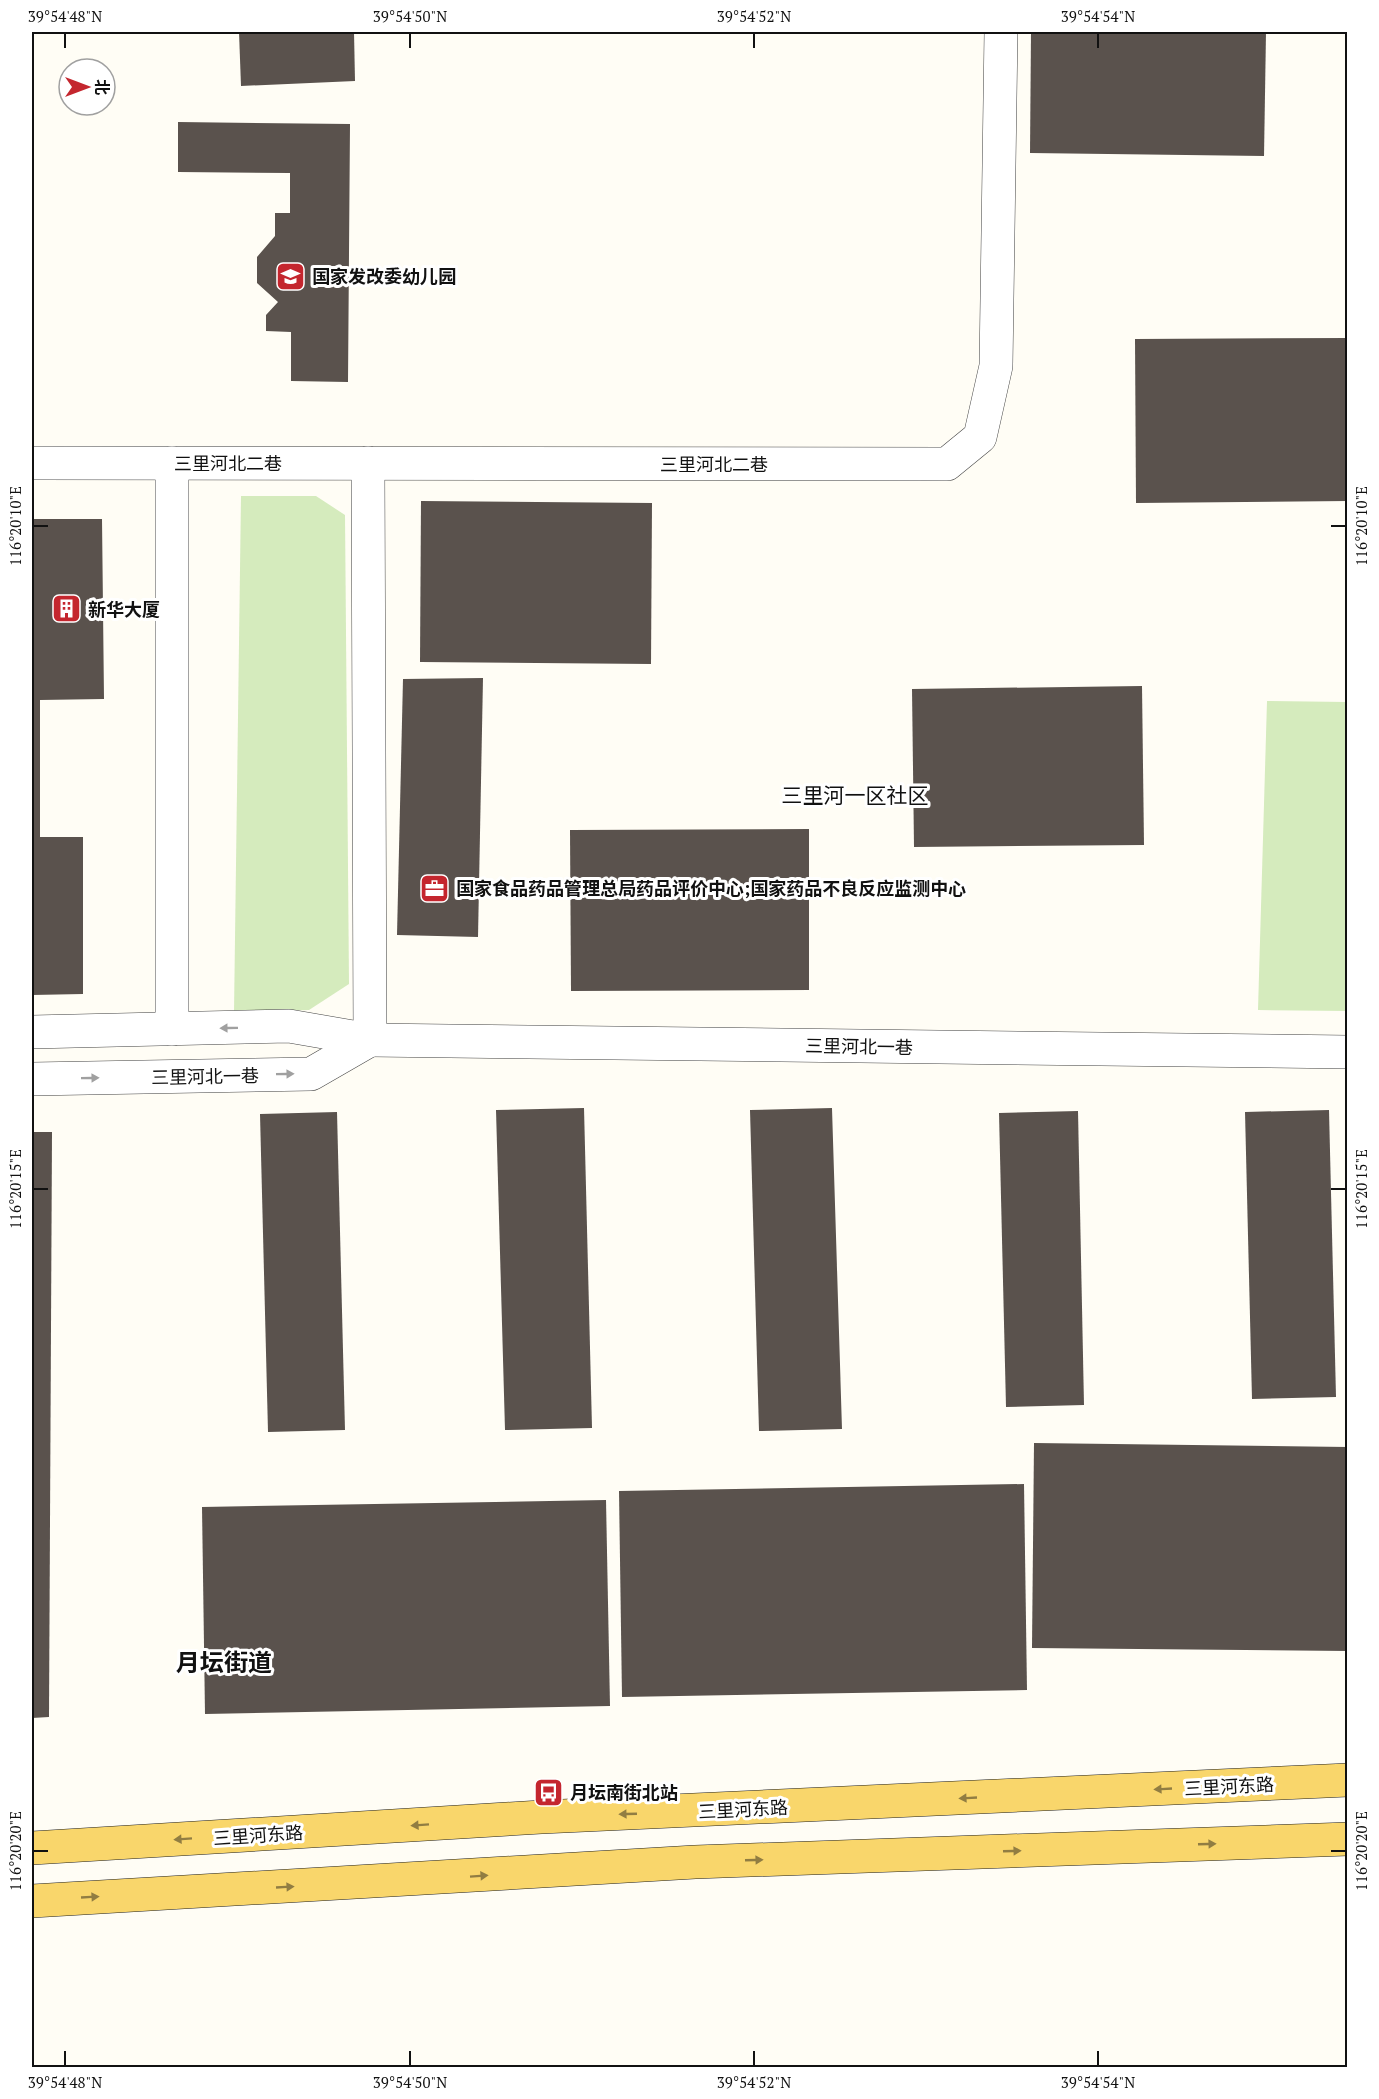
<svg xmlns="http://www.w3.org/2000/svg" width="1379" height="2099" viewBox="0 0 1379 2099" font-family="'PT Serif','Noto Sans SC',serif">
  <rect width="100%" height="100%" fill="#fffdf5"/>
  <g fill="#d5ebbd">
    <polygon points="241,496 316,496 345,515 349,984 309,1010 234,1012"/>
    <polygon points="1267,701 1347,702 1347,1011 1258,1010"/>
  </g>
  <g fill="#5a524d">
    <polygon points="239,32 354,32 355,81 241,86"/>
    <polygon points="1031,32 1266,32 1264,156 1030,153"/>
    <polygon points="178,122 350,124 348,382 291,381 291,332 266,331 266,315 278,302 257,283 257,257 275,236 275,213 290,213 290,173 178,172"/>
    <polygon points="1348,338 1348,501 1136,503 1135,339"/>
    <polygon points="421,501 652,503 651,664 420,662"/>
    <polygon points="32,519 102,519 104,699 40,700 40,837 83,837 83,994 32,995"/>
    <polygon points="483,678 478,937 397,935 403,679"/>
    <polygon points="1142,686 1144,845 914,847 912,689"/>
    <polygon points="809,829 809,990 571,991 570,830"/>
    <polygon points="584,1108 592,1428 505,1430 496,1110"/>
    <polygon points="832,1108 842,1429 759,1431 750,1110"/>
    <polygon points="1329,1110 1336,1397 1252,1399 1245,1112"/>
    <polygon points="1078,1111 1084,1405 1006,1407 999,1113"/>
    <polygon points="337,1112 345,1430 268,1432 260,1114"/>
    <polygon points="32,1132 52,1132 49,1717 32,1718"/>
    <polygon points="1034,1443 1348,1447 1348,1651 1032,1648"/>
    <polygon points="1024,1484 1027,1690 622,1697 619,1491"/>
    <polygon points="606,1500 610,1706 205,1714 202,1507"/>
  </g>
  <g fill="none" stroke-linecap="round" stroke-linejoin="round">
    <defs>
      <g id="minor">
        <polyline points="32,463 947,464 980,437 996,366 1001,32"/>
        <polyline points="172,463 172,1029"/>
        <polyline points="368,463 370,1040"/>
        <polyline points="32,1032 289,1026 370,1040 1348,1052"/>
        <polyline points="32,1079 311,1074 370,1040"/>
      </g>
      <g id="major">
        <polyline points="32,1848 541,1817 1348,1780"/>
        <polyline points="32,1901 695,1862 1348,1839"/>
      </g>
    </defs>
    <use href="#minor" stroke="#444" stroke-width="34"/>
    <use href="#major" stroke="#222" stroke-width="34"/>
    <use href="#minor" stroke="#fff" stroke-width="33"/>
    <use href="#major" stroke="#f9d66b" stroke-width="33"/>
  </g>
  <defs><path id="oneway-solid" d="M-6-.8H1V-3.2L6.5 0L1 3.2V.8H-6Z" transform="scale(1.5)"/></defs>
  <g fill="#a0a0a0">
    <use href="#oneway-solid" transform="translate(229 1028) rotate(179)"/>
    <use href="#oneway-solid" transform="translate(285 1074) rotate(-1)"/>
    <use href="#oneway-solid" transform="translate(90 1078) rotate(-1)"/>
  </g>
  <g fill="#917d42">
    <use href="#oneway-solid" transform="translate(1163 1789) rotate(177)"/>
    <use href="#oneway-solid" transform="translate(968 1798) rotate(177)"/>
    <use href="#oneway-solid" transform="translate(628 1814) rotate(178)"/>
    <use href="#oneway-solid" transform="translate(420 1825) rotate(176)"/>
    <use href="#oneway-solid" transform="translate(183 1839) rotate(176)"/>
    <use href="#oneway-solid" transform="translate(1207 1844) rotate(-2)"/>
    <use href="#oneway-solid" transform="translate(1012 1851) rotate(-2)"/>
    <use href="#oneway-solid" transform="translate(754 1860) rotate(-2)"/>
    <use href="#oneway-solid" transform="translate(479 1876) rotate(-4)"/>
    <use href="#oneway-solid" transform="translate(285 1887) rotate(-3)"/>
    <use href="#oneway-solid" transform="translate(90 1897) rotate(-3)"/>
  </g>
  <path fill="none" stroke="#111" stroke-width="2" d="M65,33V48M410,33V48M754,33V48M1098,33V48M33,526H48M1331,526H1346M33,1189H48M1331,1189H1346M33,1851H48M1331,1851H1346M65,2051V2066M410,2051V2066M754,2051V2066M1098,2051V2066"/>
  <defs>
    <symbol id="school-square" viewBox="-11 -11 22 22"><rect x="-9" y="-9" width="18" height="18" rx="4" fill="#c4262e" stroke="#fff"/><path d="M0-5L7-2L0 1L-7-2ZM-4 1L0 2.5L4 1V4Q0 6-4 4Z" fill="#fff"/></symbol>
    <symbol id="building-square" viewBox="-11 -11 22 22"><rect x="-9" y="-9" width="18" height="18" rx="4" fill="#c4262e" stroke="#fff"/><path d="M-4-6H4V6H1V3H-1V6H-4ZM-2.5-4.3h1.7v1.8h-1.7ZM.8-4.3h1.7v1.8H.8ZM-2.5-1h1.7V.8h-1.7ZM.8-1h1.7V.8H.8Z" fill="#fff"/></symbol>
    <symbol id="office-square" viewBox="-11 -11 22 22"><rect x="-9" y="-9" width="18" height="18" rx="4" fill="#c4262e" stroke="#fff"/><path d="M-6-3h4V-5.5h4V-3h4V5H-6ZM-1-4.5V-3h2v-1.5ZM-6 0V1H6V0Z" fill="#fff"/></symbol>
    <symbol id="bus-square" viewBox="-11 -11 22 22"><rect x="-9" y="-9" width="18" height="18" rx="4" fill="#c4262e" stroke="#fff"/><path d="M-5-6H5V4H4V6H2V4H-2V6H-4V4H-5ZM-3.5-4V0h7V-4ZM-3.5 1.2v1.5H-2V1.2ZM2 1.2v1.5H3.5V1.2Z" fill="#fff"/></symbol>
  </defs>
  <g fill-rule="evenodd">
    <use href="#school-square" x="274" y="260" width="33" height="33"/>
    <use href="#building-square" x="50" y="592" width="33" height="33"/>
    <use href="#office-square" x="418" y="872" width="33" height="33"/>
    <use href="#bus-square" x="532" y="1776" width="33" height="33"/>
  </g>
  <g text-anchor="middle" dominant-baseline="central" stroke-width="6" stroke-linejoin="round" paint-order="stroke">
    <g font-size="18" font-weight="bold" fill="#111" stroke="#fff" text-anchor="start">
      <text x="312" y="276">国家发改委幼儿园</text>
      <text x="88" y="609">新华大厦</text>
      <text x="456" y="888">国家食品药品管理总局药品评价中心;国家药品不良反应监测中心</text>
      <text x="570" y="1792">月坛南街北站</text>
    </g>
    <g font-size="18" fill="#111" stroke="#fff">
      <text x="228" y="463">三里河北二巷</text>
      <text x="714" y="464">三里河北二巷</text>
      <text transform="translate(859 1046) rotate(1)">三里河北一巷</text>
      <text transform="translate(205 1076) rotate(-1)">三里河北一巷</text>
      <text transform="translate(1229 1786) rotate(-3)">三里河东路</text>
      <text transform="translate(743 1809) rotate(-3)">三里河东路</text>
      <text transform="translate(258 1835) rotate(-4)">三里河东路</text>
    </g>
    <g font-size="21" fill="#111" stroke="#fff">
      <text x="855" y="795">三里河一区社区</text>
    </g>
    <g font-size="24" font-weight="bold" fill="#111" stroke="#fff">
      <text x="224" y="1662">月坛街道</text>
    </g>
  </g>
  <rect width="1379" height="2099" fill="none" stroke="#ffffff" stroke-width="66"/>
  <g transform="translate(87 87) rotate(90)"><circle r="28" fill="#ffffff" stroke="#a0a0a0" stroke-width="1.5"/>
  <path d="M0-4.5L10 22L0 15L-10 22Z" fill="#c4262e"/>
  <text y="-9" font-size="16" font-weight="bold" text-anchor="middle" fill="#111111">北</text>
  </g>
  <rect x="33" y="33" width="1313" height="2033" fill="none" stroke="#111" stroke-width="2"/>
  <g font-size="15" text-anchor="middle" fill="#111">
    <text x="65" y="22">39°54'48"N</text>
    <text x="410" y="22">39°54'50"N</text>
    <text x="754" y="22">39°54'52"N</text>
    <text x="1098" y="22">39°54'54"N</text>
    <text transform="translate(1362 526) rotate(-90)" y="5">116°20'10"E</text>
    <text transform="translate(16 526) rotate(-90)" y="5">116°20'10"E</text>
    <text transform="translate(1362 1189) rotate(-90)" y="5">116°20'15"E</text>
    <text transform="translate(16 1189) rotate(-90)" y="5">116°20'15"E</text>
    <text transform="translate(16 1851) rotate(-90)" y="5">116°20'20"E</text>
    <text transform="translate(1362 1851) rotate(-90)" y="5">116°20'20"E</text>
    <text x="65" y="2088">39°54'48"N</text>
    <text x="410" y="2088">39°54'50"N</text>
    <text x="754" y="2088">39°54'52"N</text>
    <text x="1098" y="2088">39°54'54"N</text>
  </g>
</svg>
